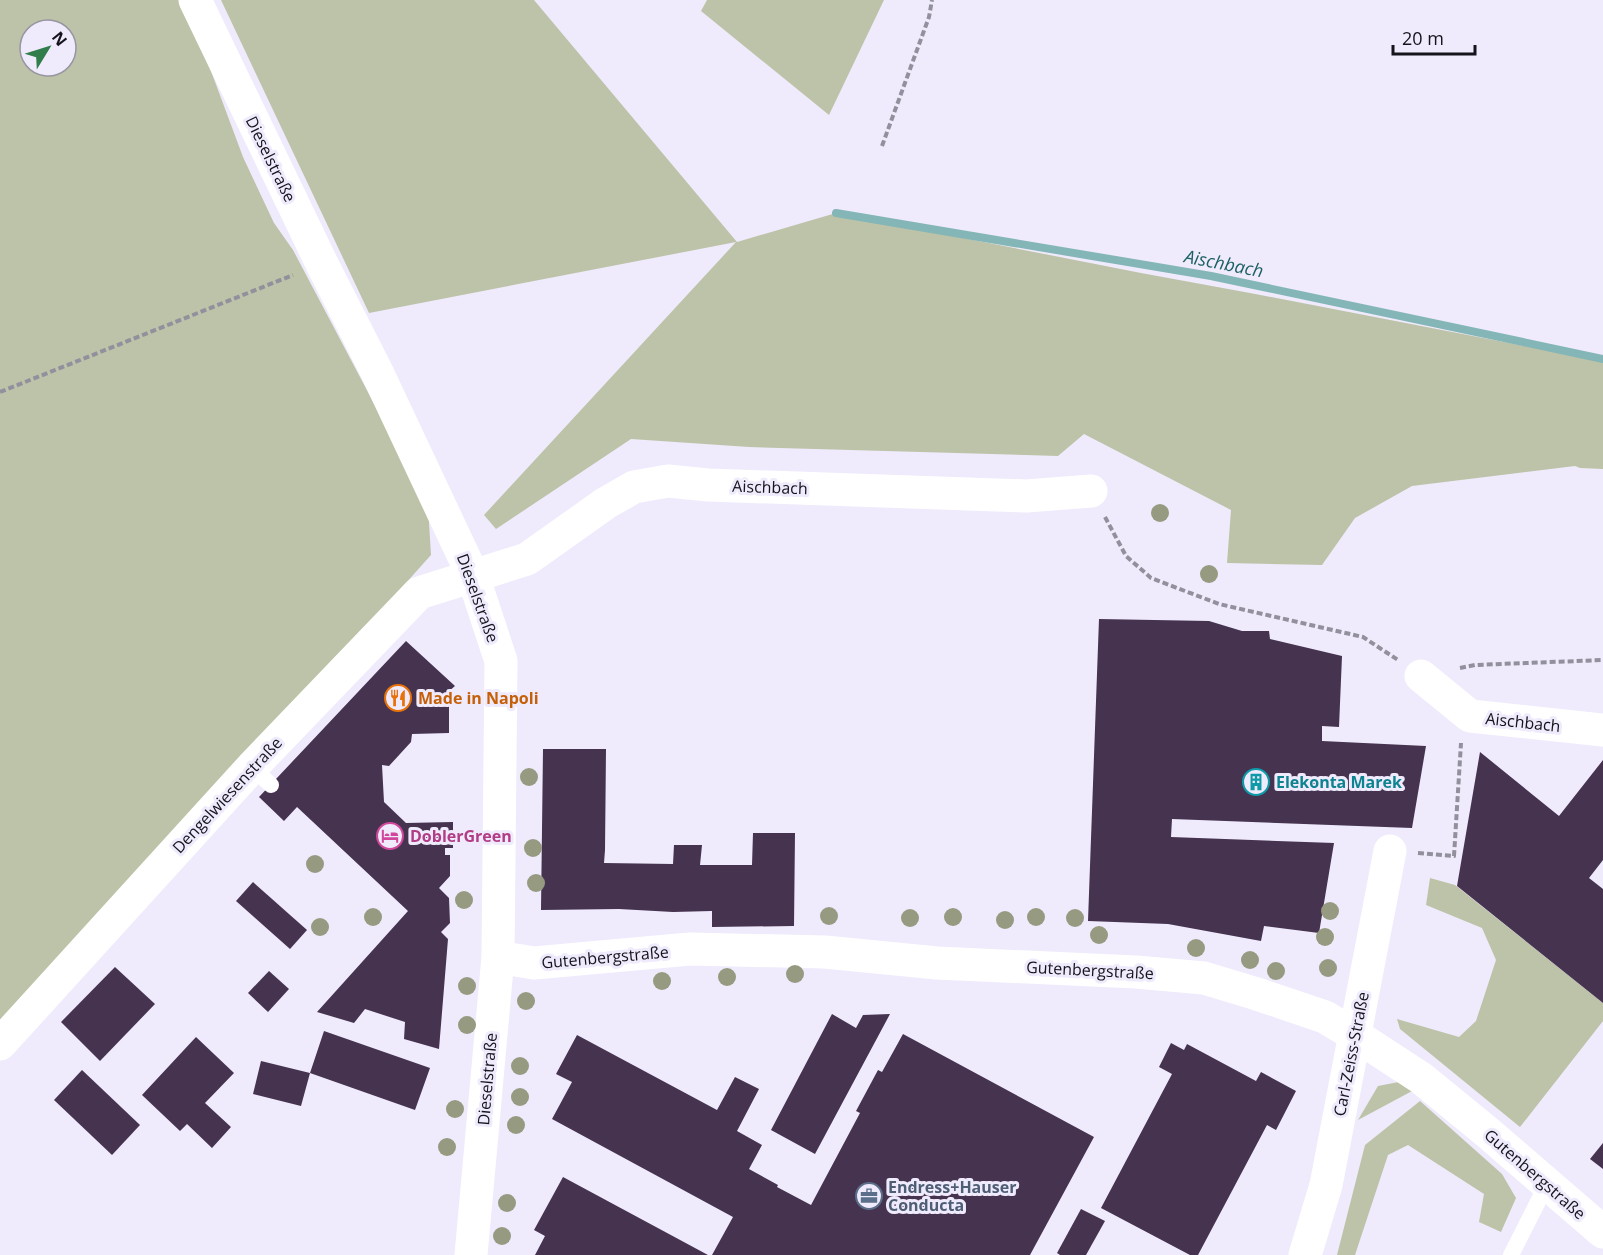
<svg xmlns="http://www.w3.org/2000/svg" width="1603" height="1255" viewBox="0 0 1603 1255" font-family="'Open Sans',sans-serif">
  <rect width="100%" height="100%" fill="#efebfc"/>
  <g fill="#bdc3a8" fill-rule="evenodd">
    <path d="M0,0H181L205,55L243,157L274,223L293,250L428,506L431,555L242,766L0,1022ZM30,30H66V66H30Z"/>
    <polygon points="221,0 534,0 737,242 836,213 1141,273 1250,293 1603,361 1603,469 1580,468 1575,466 1412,486 1355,518 1322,565 1227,563 1231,510 1084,434 1058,456 749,447 631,439 496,529 484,515 736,242 369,313"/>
    <polygon points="707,0 884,0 829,115 701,11"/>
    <polygon points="1430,878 1455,885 1603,1003 1603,1021 1520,1127 1400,1029 1397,1019 1459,1037 1476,1021 1496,960 1482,928 1426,905"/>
    <polygon points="1409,1080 1414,1090 1358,1120 1378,1086"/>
    <polygon points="1420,1101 1502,1174 1516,1198 1501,1232 1479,1222 1484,1194 1408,1145 1388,1155 1355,1255 1337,1255 1365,1145"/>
  </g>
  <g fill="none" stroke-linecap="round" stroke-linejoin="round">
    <polyline stroke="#84b6b7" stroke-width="8" points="836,213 1211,276 1603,359"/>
  </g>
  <g fill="#45334f">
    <polygon points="1099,619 1209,621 1242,631 1269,631 1270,639 1342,656 1339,727 1322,726 1322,741 1426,746 1412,828 1172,819 1171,837 1334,843 1319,933 1264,926 1261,941 1168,924 1088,921"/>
    <polygon points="406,641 455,686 441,698 442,707 449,706 449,733 412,734 411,742 389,766 382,765 384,802 406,823 453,822 453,848 445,848 445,855 450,855 450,876 439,888 449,898 450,923 441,932 448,939 439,1049 404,1039 405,1022 365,1009 354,1023 317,1012 408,911 297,807 284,821 259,797"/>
    <polygon points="543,749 606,749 605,850 604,863 673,864 674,845 702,845 700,865 752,865 753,833 795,833 794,926 712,927 712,911 673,912 619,909 541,910"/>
    <polygon points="1480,752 1559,816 1603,760 1603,860 1589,878 1603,889 1603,1003 1457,886"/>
    <polygon points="253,882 307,930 290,949 236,901"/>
    <polygon points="115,967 155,1004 100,1061 61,1022"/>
    <polygon points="269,971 289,989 268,1012 248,993"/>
    <polygon points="832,1014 856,1028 863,1015 890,1014 815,1154 771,1130"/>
    <polygon points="324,1031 430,1068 415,1110 310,1073 301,1106 253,1094 261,1061 310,1073"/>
    <polygon points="903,1034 1094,1137 1030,1255 712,1255 733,1217 552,1119 572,1082 556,1074 577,1035 717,1110 735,1077 759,1089 737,1131 762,1145 749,1169 778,1185 777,1187 811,1205 860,1113 856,1111 878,1070 882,1072"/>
    <polygon points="196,1037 234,1073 205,1103 231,1127 212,1148 187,1124 180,1131 142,1095"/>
    <polygon points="1171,1043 1184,1050 1187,1044 1256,1081 1261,1072 1296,1091 1276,1130 1267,1125 1198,1255 1190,1255 1101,1208 1172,1074 1159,1067"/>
    <polygon points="82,1070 140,1125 112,1155 54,1100"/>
    <polygon points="1603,1143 1603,1169 1590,1159"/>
    <polygon points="563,1177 708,1255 535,1255 545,1236 534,1230"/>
    <polygon points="1081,1209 1105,1221 1086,1255 1060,1255 1057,1253"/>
  </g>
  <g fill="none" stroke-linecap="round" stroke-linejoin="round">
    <g stroke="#93909d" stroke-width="4" stroke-dasharray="6 3" stroke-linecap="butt">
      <polyline points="882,146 929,17 932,0"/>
      <polyline points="0,392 293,275"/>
      <polyline points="1105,517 1126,556 1151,578 1219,604 1363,637 1398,660"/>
      <polyline points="1460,668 1475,665 1603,660"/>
      <polyline points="1418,853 1454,856 1461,743"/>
    </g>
    <g stroke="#fff" stroke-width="16">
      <polyline points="252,767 271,785"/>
      <polyline points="1511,1255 1547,1184"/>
    </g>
    <g stroke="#fff" stroke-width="33">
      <polyline points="1421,676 1470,716 1603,730"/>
      <polyline points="498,957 534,963 690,949 825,952 937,963 1136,972 1204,978 1257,994 1325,1017 1355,1035 1421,1078 1487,1132 1603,1232"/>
      <polyline points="0,1044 252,767 419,593 527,559 606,503 634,487 668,481 708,485 1027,496 1091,491"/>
      <polyline points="1305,1255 1326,1185 1390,851"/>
    </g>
    <polyline stroke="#fff" stroke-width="33" points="195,0 322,264 377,372 473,576 501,661 498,957 471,1255"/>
  </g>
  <g fill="#969a81">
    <circle cx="1160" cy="513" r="9"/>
    <circle cx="1209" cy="574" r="9"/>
    <circle cx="529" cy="777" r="9"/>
    <circle cx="533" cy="848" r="9"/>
    <circle cx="315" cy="864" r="9"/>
    <circle cx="536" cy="883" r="9"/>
    <circle cx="464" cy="900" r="9"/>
    <circle cx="1330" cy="911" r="9"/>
    <circle cx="829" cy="916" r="9"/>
    <circle cx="373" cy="917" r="9"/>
    <circle cx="953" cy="917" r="9"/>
    <circle cx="1036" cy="917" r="9"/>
    <circle cx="910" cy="918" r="9"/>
    <circle cx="1075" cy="918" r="9"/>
    <circle cx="1005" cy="920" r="9"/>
    <circle cx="320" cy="927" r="9"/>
    <circle cx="1099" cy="935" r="9"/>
    <circle cx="1325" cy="937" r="9"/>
    <circle cx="1196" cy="948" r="9"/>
    <circle cx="1250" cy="960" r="9"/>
    <circle cx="1328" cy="968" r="9"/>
    <circle cx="1276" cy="971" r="9"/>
    <circle cx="795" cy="974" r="9"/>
    <circle cx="727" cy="977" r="9"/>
    <circle cx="662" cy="981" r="9"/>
    <circle cx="467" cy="986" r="9"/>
    <circle cx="526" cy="1001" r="9"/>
    <circle cx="467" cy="1025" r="9"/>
    <circle cx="520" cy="1066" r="9"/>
    <circle cx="520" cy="1097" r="9"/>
    <circle cx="455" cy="1109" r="9"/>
    <circle cx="516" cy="1125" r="9"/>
    <circle cx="447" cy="1147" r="9"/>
    <circle cx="507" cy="1203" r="9"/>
    <circle cx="502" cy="1236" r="9"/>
  </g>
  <defs>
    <symbol id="restaurant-ring" viewBox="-11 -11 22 22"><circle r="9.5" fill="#efebfc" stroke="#e8710a" stroke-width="1.5"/><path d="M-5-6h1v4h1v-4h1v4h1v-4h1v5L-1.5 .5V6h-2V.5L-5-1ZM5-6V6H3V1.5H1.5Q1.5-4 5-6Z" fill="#e8710a"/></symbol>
    <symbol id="building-ring" viewBox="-11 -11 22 22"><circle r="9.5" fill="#efebfc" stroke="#0f9aa8" stroke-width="1.5"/><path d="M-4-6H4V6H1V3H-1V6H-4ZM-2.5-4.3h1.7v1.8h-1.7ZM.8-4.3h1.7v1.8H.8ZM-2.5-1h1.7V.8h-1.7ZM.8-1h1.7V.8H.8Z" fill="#0f9aa8"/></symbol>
    <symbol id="hotel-ring" viewBox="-11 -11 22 22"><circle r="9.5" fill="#efebfc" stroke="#d1479c" stroke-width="1.5"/><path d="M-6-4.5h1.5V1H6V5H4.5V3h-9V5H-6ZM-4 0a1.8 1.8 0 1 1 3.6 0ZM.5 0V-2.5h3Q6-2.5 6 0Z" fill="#d1479c"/></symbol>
    <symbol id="office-ring" viewBox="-11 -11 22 22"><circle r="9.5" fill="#efebfc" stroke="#5c6f8a" stroke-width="1.5"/><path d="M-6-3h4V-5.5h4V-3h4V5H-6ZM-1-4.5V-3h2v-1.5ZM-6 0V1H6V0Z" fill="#5c6f8a"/></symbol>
  </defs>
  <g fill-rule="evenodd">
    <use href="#restaurant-ring" x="383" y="683" width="30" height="30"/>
    <use href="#building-ring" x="1241" y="767" width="30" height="30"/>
    <use href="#hotel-ring" x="375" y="821" width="30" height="30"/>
    <use href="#office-ring" x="854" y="1181" width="30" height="30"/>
  </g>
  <g text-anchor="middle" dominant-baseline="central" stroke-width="6" stroke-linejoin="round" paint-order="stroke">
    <g font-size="16" fill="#15131c" stroke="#efebfc">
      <text transform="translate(271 159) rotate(64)">Dieselstraße</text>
      <text transform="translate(770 487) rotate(2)">Aischbach</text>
      <text transform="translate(478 598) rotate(70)">Dieselstraße</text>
      <text transform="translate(1523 722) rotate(6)">Aischbach</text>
      <text transform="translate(227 795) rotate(-47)">Dengelwiesenstraße</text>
      <text transform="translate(605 957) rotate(-5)">Gutenbergstraße</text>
      <text transform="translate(1090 970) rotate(3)">Gutenbergstraße</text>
      <text transform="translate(1351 1054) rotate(-79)">Carl-Zeiss-Straße</text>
      <text transform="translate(487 1079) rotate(-85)">Dieselstraße</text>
      <text transform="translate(1535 1174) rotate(41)">Gutenbergstraße</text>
    </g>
    <g font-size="16" font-weight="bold" fill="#c56008" stroke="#efebfc" text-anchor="start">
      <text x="418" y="698">Made in Napoli</text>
    </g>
    <g font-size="16" font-weight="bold" fill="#0d838f" stroke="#efebfc" text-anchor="start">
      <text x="1276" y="782">Elekonta Marek</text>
    </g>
    <g font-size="16" font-weight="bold" fill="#b23c85" stroke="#efebfc" text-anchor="start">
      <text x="410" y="836">DoblerGreen</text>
    </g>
    <g font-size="16" font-weight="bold" fill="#4e5e75" stroke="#efebfc" text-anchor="start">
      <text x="888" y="1187">Endress+Hauser<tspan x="888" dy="18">Conducta</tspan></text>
    </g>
    <g font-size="18" font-style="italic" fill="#1c6062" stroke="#efebfc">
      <text transform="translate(1224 263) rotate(11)">Aischbach</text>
    </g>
  </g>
  <g transform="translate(48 48) rotate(52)"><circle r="28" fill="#efebfc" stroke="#9895a2" stroke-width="1.5"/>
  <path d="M0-4.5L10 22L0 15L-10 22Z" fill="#317d4b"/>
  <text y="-9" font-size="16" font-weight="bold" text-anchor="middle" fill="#15131c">N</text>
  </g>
  <path d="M1393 45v9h82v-9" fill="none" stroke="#15131c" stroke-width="3"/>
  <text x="1402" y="45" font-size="18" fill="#15131c" stroke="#efebfc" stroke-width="4.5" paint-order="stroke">20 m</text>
</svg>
